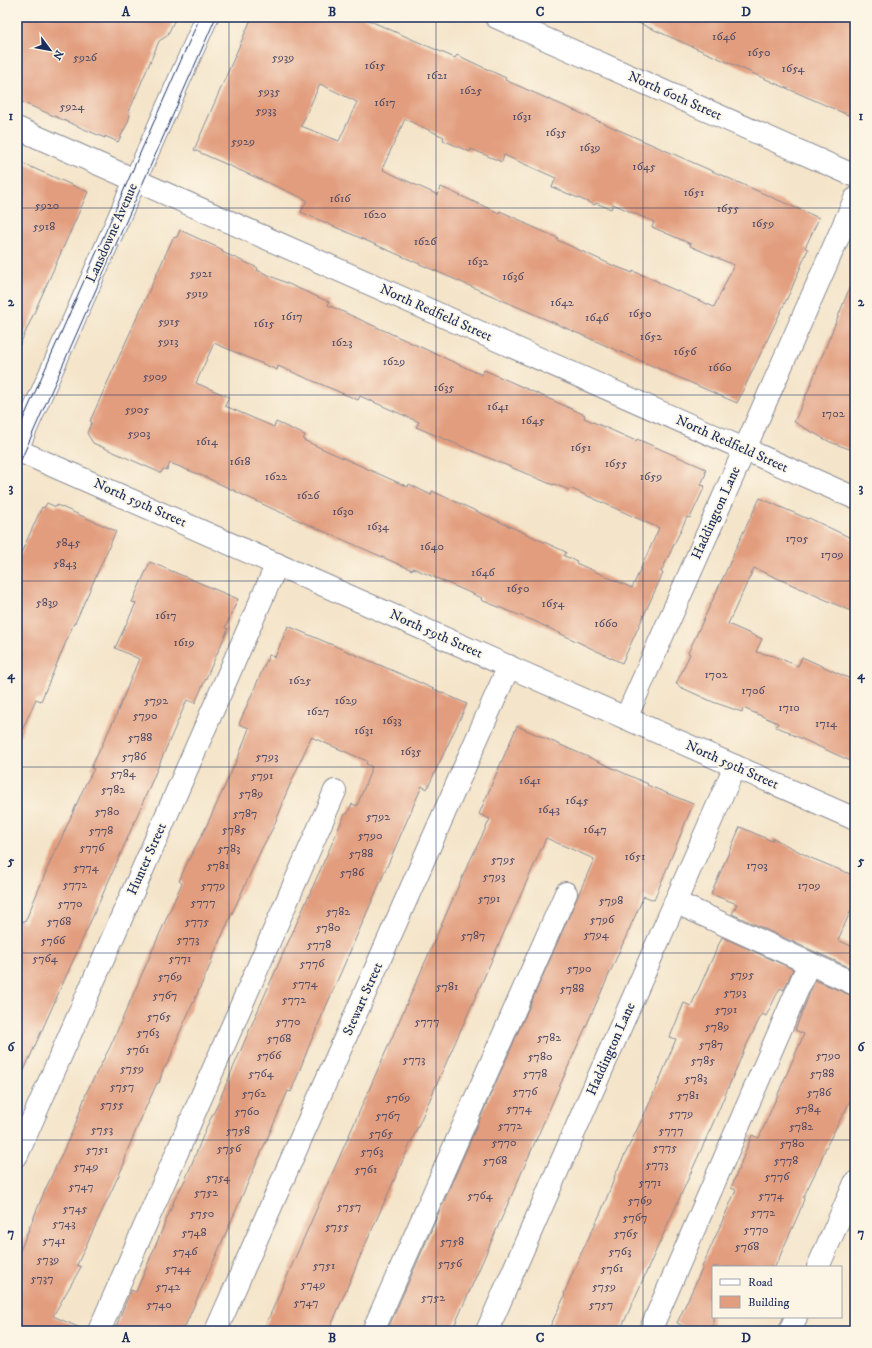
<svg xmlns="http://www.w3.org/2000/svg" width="872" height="1348" viewBox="0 0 872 1348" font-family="'IM FELL DW Pica',serif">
  <rect width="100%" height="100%" fill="#fcf5e5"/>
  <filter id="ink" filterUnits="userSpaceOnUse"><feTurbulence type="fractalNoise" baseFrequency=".025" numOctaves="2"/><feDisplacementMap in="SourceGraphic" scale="8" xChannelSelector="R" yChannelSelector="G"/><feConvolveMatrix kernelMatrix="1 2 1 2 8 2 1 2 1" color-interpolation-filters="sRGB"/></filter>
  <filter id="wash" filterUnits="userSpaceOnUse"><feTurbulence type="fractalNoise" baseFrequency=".012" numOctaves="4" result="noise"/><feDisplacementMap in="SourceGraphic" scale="16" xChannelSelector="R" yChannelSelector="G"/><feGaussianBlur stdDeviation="0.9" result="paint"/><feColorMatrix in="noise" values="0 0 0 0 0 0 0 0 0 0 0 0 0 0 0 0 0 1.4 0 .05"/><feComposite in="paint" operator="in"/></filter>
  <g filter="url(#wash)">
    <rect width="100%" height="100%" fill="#f4e4c9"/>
    <g id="blocks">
      <g fill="#e29d7e" fill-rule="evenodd">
        <polygon points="17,17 176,17 167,36 159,41 128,114 130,115 128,122 118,142 105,136 105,138 17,100"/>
        <path d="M252,17H361L455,58L457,55L506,78L505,80L819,218L805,248L808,249L791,290L737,403L301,212L307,200L194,150ZM320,84L357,102L339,141L301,126ZM405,119L444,137L443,140L470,152L471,149L502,162L504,155L556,178L552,187L595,205L596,203L611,209L613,204L654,222L652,227L691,244L690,246L734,265L714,307L659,283V282L633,271V273L612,265L557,240L558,238L524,223V222L500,211L499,213L441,187L438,195L383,170L384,168L383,167Z"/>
        <polygon points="625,17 855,17 855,118 777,84"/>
        <polygon points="17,161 88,192 17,351"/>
        <path d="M180,230L223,250L222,252L258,268L257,270L329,302L328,305L482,375L484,370L527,389L585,415L584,418L636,441L637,439L706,469L705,473H706L701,485L705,486L690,518L687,517L661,572L663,573L622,663L534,621L481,600L482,598L413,568L412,570L273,509L203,476L170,463L167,470L163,469L161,473L93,443L87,433L92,422L90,421L173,238L177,237ZM214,343L277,370L278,366L358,400L360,396L419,422L416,427L553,485L554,484L569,490L570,488L659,528L632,588L576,563L577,561L564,556L566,552L432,491L431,495L409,484L408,487L303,440L305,435L276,422L274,427L225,406L229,397L196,383Z"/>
        <polygon points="854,277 855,277 855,451 830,442 794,422 808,391"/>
        <polygon points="760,498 808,519 809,518 855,540 855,613 786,582 754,568 728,624 762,639 756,652 774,656 798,666 802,657 855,681 855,763 789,733 790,732 776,727 778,723 743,708 742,712 713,702 678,686 679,685 676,684 690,654 688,653 734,554 733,554 742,535"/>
        <polygon points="47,503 56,507 57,505 116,531 75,623 74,623 41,701 36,699 17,742 17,562 42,507 44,508"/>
        <polygon points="150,562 238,599 225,628 228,629 195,703 187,700 114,869 17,1086 17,919 25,922 56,848 57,848 86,783 94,769 91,768 115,718 138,661 139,659 115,648 136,603 132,602"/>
        <polygon points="288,626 396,672 467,704 427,789 422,786 311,1041 291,1092 288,1091 183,1331 114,1331 131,1290 136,1292 175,1199 186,1178 207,1126 216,1108 255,1017 345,814 347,814 352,804 357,806 372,767 366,764 367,761 311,737 282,803 283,804 273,828 262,848 219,942 211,961 212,961 179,1034 169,1061 163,1070 159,1083 157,1083 146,1107 127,1151 124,1164 77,1265 81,1267 53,1316 87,1331 17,1331 17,1258 45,1190 74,1128 87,1091 110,1047 182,883 179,881 188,861 206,827 239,755 249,728 239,724 269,655 275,657"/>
        <polygon points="517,726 595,760 648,784 647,785 693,804 654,900 644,896 579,1042 452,1331 387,1331 594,859 546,838 359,1259 329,1331 263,1331 466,869 490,819 479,814"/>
        <polygon points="740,827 772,841 773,838 811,858 855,876 855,901 838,940 855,948 855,970 732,914 737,904 711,894"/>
        <polygon points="722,937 793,969 784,990 780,988 766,1016 762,1014 745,1048 714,1121 620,1331 548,1331 565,1295 564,1294 578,1260 601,1212 615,1177 614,1177 647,1109 662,1074 676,1039 670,1037 684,1003 691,1006"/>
        <polygon points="815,980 850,995 855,996 855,1089 844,1114 843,1114 826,1147 819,1165 803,1198 804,1199 799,1213 775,1267 713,1267 713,1331 693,1331 677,1323 703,1267 702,1267 736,1190 731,1188 752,1135 759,1138 804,1034 795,1030"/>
      </g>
    </g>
  </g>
  <g filter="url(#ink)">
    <use href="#blocks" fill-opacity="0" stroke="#888a94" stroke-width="1"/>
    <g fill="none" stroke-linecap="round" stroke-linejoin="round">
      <defs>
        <g id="minor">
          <polyline points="496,17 855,176"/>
          <polyline points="17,128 855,498"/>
          <polyline points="17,449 207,17"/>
          <polyline points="17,450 855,819"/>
          <polyline points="626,718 855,199"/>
          <polyline points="675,902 855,984"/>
          <polyline points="17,1155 277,564"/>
          <polyline points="818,1267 855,1183"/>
          <polyline points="99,1331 335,791"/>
          <polyline points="216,1331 509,666"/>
          <polyline points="373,1331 566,893"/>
          <polyline points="487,1331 735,766"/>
          <polyline points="650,1331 809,963"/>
          <polyline points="790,1331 796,1317"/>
        </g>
      </defs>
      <use href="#minor" stroke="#888a94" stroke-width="24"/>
      <use href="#minor" stroke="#fff" stroke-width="22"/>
      <g stroke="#1b2f5e" stroke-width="1">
        <polyline points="17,433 200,17"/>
        <polyline points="17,469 216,17"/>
      </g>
    </g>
  </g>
  <path fill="none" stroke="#1b2f5e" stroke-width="1" stroke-opacity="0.55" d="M229,17V1331M436,17V1331M643,17V1331M17,208H855M17,395H855M17,581H855M17,767H855M17,953H855M17,1140H855"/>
  <g text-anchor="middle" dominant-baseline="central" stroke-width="3.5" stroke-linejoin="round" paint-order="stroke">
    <g font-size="12" fill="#4d4a66">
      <text x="724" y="36">1646</text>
      <text x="759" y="52">1650</text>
      <text x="85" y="57">5926</text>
      <text x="283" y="57">5939</text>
      <text x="375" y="65">1615</text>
      <text x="793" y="68">1654</text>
      <text x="437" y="75">1621</text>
      <text x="471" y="90">1625</text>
      <text x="269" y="91">5935</text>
      <text x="385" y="102">1617</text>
      <text x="72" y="106">5924</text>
      <text x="266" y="110">5933</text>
      <text x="522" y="116">1631</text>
      <text x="556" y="132">1635</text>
      <text x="243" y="141">5929</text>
      <text x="590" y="147">1639</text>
      <text x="644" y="166">1645</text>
      <text x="694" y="192">1651</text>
      <text x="340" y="198">1616</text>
      <text x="47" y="205">5920</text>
      <text x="728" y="208">1655</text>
      <text x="375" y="214">1620</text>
      <text x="763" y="223">1659</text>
      <text x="44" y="226">5918</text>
      <text x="425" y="241">1626</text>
      <text x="478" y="261">1632</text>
      <text x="201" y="273">5921</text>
      <text x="513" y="276">1636</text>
      <text x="197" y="293">5919</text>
      <text x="562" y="302">1642</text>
      <text x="640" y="313">1650</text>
      <text x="292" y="316">1617</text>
      <text x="597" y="317">1646</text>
      <text x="169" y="321">5915</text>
      <text x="264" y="323">1615</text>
      <text x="651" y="336">1652</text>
      <text x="168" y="341">5913</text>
      <text x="342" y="342">1623</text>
      <text x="685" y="351">1656</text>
      <text x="394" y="361">1629</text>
      <text x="720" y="367">1660</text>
      <text x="155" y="376">5909</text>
      <text x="444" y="387">1635</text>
      <text x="498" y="406">1641</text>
      <text x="137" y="409">5905</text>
      <text x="833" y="413">1702</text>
      <text x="533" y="420">1645</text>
      <text x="139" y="433">5903</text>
      <text x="207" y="441">1614</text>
      <text x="581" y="447">1651</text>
      <text x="240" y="461">1618</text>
      <text x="616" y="463">1655</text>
      <text x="276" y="476">1622</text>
      <text x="651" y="476">1659</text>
      <text x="308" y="495">1626</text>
      <text x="343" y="511">1630</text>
      <text x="378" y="526">1634</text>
      <text x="797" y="538">1705</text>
      <text x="68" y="542">5845</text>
      <text x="432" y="546">1640</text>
      <text x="832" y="554">1709</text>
      <text x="65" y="563">5843</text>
      <text x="483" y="572">1646</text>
      <text x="518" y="588">1650</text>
      <text x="47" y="602">5839</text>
      <text x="553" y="603">1654</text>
      <text x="166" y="615">1617</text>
      <text x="606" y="623">1660</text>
      <text x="184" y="642">1619</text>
      <text x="716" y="674">1702</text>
      <text x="300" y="680">1625</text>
      <text x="753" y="690">1706</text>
      <text x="156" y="700">5792</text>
      <text x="346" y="700">1629</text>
      <text x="789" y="707">1710</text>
      <text x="318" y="711">1627</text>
      <text x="145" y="715">5790</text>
      <text x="392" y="720">1633</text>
      <text x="826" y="723">1714</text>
      <text x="364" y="730">1631</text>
      <text x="140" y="737">5788</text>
      <text x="411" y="751">1635</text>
      <text x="134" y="756">5786</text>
      <text x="267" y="756">5793</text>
      <text x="123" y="773">5784</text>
      <text x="262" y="775">5791</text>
      <text x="530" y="780">1641</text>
      <text x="113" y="789">5782</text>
      <text x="251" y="793">5789</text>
      <text x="577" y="800">1645</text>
      <text x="549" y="809">1643</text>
      <text x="107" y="811">5780</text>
      <text x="245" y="813">5787</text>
      <text x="378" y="816">5792</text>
      <text x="234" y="829">5785</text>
      <text x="595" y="829">1647</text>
      <text x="101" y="830">5778</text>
      <text x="370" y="835">5790</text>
      <text x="92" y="847">5776</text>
      <text x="229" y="848">5783</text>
      <text x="361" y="853">5788</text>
      <text x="635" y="856">1651</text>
      <text x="503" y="859">5795</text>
      <text x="218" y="865">5781</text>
      <text x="757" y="865">1703</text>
      <text x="86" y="867">5774</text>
      <text x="352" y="872">5786</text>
      <text x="494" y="876">5793</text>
      <text x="75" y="884">5772</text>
      <text x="213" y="885">5779</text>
      <text x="809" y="885">1709</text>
      <text x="489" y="898">5791</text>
      <text x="611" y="900">5798</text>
      <text x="203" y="902">5777</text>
      <text x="70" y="903">5770</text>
      <text x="338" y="911">5782</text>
      <text x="602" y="919">5796</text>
      <text x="59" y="921">5768</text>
      <text x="197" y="921">5775</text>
      <text x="328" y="927">5780</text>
      <text x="596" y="934">5794</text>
      <text x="473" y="935">5787</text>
      <text x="188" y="939">5773</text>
      <text x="53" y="940">5766</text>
      <text x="319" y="944">5778</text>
      <text x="45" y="958">5764</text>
      <text x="180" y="958">5771</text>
      <text x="312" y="963">5776</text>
      <text x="579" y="968">5790</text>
      <text x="742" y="974">5795</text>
      <text x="170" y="976">5769</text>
      <text x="305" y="983">5774</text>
      <text x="447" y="986">5781</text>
      <text x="572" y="988">5788</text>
      <text x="735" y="992">5793</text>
      <text x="165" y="995">5767</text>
      <text x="294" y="999">5772</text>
      <text x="726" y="1009">5791</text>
      <text x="159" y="1016">5765</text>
      <text x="288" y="1021">5770</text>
      <text x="427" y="1021">5777</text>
      <text x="717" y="1026">5789</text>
      <text x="148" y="1032">5763</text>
      <text x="549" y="1037">5782</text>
      <text x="279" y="1038">5768</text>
      <text x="711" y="1044">5787</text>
      <text x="138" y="1049">5761</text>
      <text x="269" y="1055">5766</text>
      <text x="828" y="1055">5790</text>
      <text x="540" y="1056">5780</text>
      <text x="414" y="1059">5773</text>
      <text x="703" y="1060">5785</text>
      <text x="132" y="1068">5759</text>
      <text x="261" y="1073">5764</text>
      <text x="535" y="1073">5778</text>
      <text x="822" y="1073">5788</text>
      <text x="696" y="1078">5783</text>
      <text x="122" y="1086">5757</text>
      <text x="525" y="1091">5776</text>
      <text x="819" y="1092">5786</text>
      <text x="254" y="1093">5762</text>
      <text x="688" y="1095">5781</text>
      <text x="398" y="1097">5769</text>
      <text x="112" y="1104">5755</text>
      <text x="519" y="1108">5774</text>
      <text x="808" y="1108">5784</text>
      <text x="247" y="1111">5760</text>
      <text x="681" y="1113">5779</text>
      <text x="388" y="1115">5767</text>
      <text x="510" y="1125">5772</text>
      <text x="801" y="1126">5782</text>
      <text x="102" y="1129">5753</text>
      <text x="238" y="1130">5758</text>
      <text x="671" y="1130">5777</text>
      <text x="381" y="1133">5765</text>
      <text x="504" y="1142">5770</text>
      <text x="792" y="1143">5780</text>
      <text x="665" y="1147">5775</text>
      <text x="229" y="1148">5756</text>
      <text x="97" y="1149">5751</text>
      <text x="372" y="1151">5763</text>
      <text x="495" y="1160">5768</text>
      <text x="786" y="1160">5778</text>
      <text x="657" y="1164">5773</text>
      <text x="86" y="1166">5749</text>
      <text x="366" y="1169">5761</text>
      <text x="777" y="1176">5776</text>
      <text x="218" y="1177">5754</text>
      <text x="650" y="1182">5771</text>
      <text x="81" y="1186">5747</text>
      <text x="206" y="1192">5752</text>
      <text x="480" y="1195">5764</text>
      <text x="771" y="1195">5774</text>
      <text x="640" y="1200">5769</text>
      <text x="349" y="1206">5757</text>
      <text x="75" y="1208">5745</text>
      <text x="763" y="1212">5772</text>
      <text x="202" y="1213">5750</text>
      <text x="635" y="1217">5767</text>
      <text x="64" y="1223">5743</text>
      <text x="337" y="1226">5755</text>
      <text x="756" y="1229">5770</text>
      <text x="194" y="1232">5748</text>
      <text x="626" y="1233">5765</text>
      <text x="54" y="1240">5741</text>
      <text x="452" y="1241">5758</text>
      <text x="747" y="1246">5768</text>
      <text x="185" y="1251">5746</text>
      <text x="620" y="1251">5763</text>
      <text x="48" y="1259">5739</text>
      <text x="450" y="1263">5756</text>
      <text x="324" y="1265">5751</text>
      <text x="178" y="1268">5744</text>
      <text x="612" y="1268">5761</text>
      <text x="42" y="1278">5737</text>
      <text x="313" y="1284">5749</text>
      <text x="168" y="1286">5742</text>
      <text x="604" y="1286">5759</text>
      <text x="433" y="1297">5752</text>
      <text x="306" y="1302">5747</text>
      <text x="159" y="1304">5740</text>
      <text x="601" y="1304">5757</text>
    </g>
    <g font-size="14" fill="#1b2f5e" stroke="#fcf5e5">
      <text transform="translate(675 96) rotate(24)">North 60th Street</text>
      <text transform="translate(112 233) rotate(-66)">Lansdowne Avenue</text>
      <text transform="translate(436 313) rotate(24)">North Redfield Street</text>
      <text transform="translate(732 444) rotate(24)">North Redfield Street</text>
      <text transform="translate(140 503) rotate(24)">North 59th Street</text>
      <text transform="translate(716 513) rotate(-66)">Haddington Lane</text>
      <text transform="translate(436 634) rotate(24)">North 59th Street</text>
      <text transform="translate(732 765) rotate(24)">North 59th Street</text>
      <text transform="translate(147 859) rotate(-66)">Hunter Street</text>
      <text transform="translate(363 999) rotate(-66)">Stewart Street</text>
      <text transform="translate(611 1049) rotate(-66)">Haddington Lane</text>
    </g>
  </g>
  <rect width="872" height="1348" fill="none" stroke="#fcf5e5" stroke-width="44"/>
  <rect x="712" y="1266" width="130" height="52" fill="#fcf5e5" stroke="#a2a6af"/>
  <rect x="720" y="1279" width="20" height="6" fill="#ffffff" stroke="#a2a6af"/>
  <text x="748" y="1286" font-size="12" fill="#1b2f5e">Road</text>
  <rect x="720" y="1296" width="20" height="12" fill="#e29d7e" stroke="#a2a6af"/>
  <text x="748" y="1306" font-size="12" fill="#1b2f5e">Building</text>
  <g transform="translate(50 50) rotate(122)" stroke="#fcf5e5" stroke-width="3" paint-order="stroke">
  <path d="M0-3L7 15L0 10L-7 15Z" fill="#1b2f5e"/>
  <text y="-6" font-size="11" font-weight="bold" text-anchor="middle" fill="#1b2f5e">N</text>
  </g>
  <rect x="22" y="22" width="828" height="1304" fill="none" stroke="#1b2f5e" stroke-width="1.5"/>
  <g font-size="13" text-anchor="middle" font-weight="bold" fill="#1b2f5e">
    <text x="126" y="16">A</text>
    <text x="332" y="16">B</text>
    <text x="540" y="16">C</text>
    <text x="746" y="16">D</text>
    <text x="11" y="120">1</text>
    <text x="861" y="120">1</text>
    <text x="11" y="306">2</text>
    <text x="861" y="306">2</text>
    <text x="11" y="492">3</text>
    <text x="861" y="492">3</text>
    <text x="11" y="679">4</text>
    <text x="861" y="679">4</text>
    <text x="11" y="865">5</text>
    <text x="861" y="865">5</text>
    <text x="11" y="1051">6</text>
    <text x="861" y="1051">6</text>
    <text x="11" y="1237">7</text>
    <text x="861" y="1237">7</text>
    <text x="126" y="1342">A</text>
    <text x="332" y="1342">B</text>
    <text x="540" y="1342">C</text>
    <text x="746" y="1342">D</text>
  </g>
</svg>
